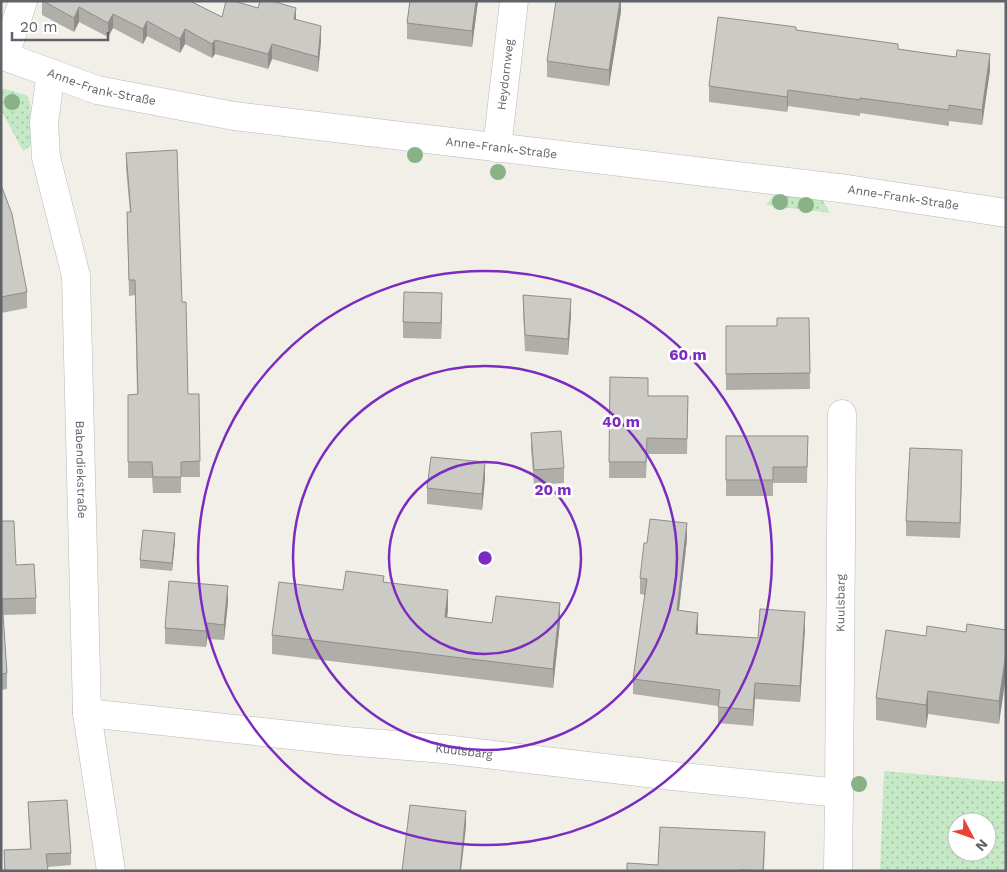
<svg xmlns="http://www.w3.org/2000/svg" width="1007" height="872" viewBox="0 0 1007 872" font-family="'Work Sans',sans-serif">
  <defs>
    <pattern id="grass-dots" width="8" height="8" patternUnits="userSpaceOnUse" patternTransform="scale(1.25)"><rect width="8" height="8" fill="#c5e8c5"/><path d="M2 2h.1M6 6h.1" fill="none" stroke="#a3c0a4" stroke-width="1.8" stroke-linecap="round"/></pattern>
  </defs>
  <rect width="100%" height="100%" fill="#f1efe8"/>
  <g fill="url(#grass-dots)" fill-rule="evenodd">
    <polygon points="1,88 26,95 30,102 32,145 23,151 1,110"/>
    <polygon points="776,193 822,199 830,213 766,205"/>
    <path d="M884,771L1006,782V871H880ZM957,822H987V852H957Z"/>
  </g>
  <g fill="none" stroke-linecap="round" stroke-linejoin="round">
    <defs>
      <g id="minor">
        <path id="s1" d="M1,55L97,90L234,116L847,189L1006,213"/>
        <polyline points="5,55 23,1"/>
        <path id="s2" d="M51,73L44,122L46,157L76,276L87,713L111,871"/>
        <path id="s3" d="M497,148L514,1"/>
        <path id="s4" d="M87,713L346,741L444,749L673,776L839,793L838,871"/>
        <path id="s5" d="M839,793L842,414"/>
      </g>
    </defs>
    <use href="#minor" stroke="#b5b8bc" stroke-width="29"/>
    <use href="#minor" stroke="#fff" stroke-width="28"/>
  </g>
  <g fill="#89b387">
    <circle cx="12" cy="102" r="8"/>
    <circle cx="415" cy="155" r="8"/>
    <circle cx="498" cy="172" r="8"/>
    <circle cx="780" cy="202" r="8"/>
    <circle cx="806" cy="205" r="8"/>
    <circle cx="859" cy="784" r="8"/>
  </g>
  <g fill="#afaea9">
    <polygon points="42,1 190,1 222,17 296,20 321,41 318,72 272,59 268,69 215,54 212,58 185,44 180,53 147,36 143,44 113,28 108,37 79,22 74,32 42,15"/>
    <polygon points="410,1 478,1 472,47 407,39 407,23"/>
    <polygon points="621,1 621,11 609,86 547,77 547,61"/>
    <polygon points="796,30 898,49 956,57 990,70 982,125 949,121 949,126 860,113 860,116 788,106 787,112 709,102 709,86"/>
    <polygon points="126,153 182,302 188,394 199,394 200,477 181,477 181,493 153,493 152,478 128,478 128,395 137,394 135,295 129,296 127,212 130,212 126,169"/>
    <polygon points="1,185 27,292 27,308 1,313"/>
    <polygon points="523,295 571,315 568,355 525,351 523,311"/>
    <polygon points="442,309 441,339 403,338 403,322"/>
    <polygon points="809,318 810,389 726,390 726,326 777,326"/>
    <polygon points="610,377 648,396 688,396 687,454 647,454 646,478 609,478"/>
    <polygon points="531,433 564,468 564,483 534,485 531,449"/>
    <polygon points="726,436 808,436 807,483 773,483 773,496 726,496"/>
    <polygon points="962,466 960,538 906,536 906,521"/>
    <polygon points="485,478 482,510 427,504 427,488"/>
    <polygon points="1,521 16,565 36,598 36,614 3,615 7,673 7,689 1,690"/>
    <polygon points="687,539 679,610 698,629 698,634 758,638 805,628 800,702 755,699 753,726 718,723 718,706 633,694 633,679 645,595 640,594 640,578 647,543"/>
    <polygon points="175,541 172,571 140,568 140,560"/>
    <polygon points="384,582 448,609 447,617 492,623 560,622 553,688 272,654 272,635 343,590"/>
    <polygon points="228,602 224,640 207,639 206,647 165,644 165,628"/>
    <polygon points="1006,630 999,724 928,714 926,728 876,720 876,698 926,636 966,632"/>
    <polygon points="28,802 71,853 71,865 47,867 48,871 4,871 4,850 30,849"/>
  </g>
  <g fill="#8f8d8a">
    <polygon points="476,1 478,1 472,47 472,31"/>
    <polygon points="620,1 621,1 621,11 609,86 609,70"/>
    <polygon points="79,7 79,22 74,32 74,18"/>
    <polygon points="296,8 296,22 294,19"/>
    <polygon points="113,14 113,28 108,37 108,23"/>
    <polygon points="147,21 147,36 143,44 143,29"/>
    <polygon points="321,26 321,41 318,72 318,57"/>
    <polygon points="185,29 185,44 180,53 180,39"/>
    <polygon points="215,40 215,54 212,58 212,44"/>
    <polygon points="272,44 272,59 268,69 268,54"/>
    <polygon points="990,54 990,70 982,125 982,110"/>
    <polygon points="788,90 788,106 787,112 787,97"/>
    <polygon points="442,293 442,309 441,339 441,323"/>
    <polygon points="571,299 571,315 568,355 568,339"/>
    <polygon points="962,450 962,466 960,538 960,523"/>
    <polygon points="485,462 485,478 482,510 482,494"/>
    <polygon points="687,523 687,539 677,626 677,610"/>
    <polygon points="175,533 175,541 172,571 172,563"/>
    <polygon points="228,586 228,602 224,640 224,625"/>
    <polygon points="448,590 448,609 445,636 445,617"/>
    <polygon points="560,603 560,622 553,688 553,669"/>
    <polygon points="805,612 805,628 800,702 800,686"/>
    <polygon points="698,613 698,629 696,650 696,634"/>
    <polygon points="207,623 207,639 206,647 206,631"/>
    <polygon points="1006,653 1006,676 999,724 999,701"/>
    <polygon points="755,683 755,699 753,726 753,710"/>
    <polygon points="928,691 928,714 926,728 926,705"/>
    <polygon points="466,811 466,827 461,871 460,871"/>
    <polygon points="765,832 764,871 763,871"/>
  </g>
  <g fill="#cccac5" stroke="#8f8d8a">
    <polygon points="43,1 190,1 222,17 226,1 234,1 258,8 260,1 272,1 296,8 294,19 321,26 318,57 272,44 268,54 215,40 212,44 185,29 180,39 147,21 143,29 113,14 108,23 79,7 74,18"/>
    <polygon points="410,1 476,1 472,31 407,23"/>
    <polygon points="556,1 620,1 609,70 547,61"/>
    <polygon points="718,17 796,27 796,30 898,44 898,49 925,53 956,57 957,50 990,54 982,110 949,105 949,110 860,98 860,100 788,90 787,97 709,86"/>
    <polygon points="177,150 182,302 186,302 188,394 199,394 200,461 181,462 181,477 153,477 152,462 128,462 128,395 138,394 135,280 129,280 127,212 131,212 126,153"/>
    <polygon points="1,185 12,214 27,292 1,297"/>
    <polygon points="404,292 442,293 441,323 403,322"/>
    <polygon points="523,295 571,299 568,339 525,335"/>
    <polygon points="777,318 809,318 810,373 726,374 726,326 777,326"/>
    <polygon points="610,377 648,378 648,396 688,396 687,439 647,438 646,462 609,462"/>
    <polygon points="561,431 564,468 534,470 531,433"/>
    <polygon points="726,436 808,436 807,467 773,467 773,480 726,480"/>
    <polygon points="910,448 962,450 960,523 906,521"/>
    <polygon points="431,457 485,462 482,494 427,488"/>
    <polygon points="650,519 687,523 677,610 698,613 696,634 758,638 760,609 805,612 800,686 755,683 753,710 718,707 720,690 633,679 647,579 640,578 644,543 647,543"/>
    <polygon points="1,521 14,521 16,565 34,564 36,598 2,599 7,673 1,674"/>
    <polygon points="143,530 175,533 172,563 140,560"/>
    <polygon points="346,571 384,576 383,582 448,590 445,617 492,623 496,596 560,603 553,669 272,635 279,582 343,590"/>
    <polygon points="169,581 228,586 224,625 207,623 206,631 165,628"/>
    <polygon points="967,624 1006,630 1006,653 999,701 928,691 926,705 876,698 886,630 926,636 927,626 966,632"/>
    <polygon points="67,800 71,853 46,854 48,871 5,871 4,850 31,849 28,802"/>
    <polygon points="410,805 466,811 460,871 402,871"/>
    <polygon points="660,827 765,832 763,871 741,870 741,871 627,871 627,863 658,865"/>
  </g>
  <g fill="none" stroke="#7b2cbf" stroke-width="2.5">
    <circle cx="485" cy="558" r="96"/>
    <circle cx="485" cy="558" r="192"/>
    <circle cx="485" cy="558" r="287"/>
  </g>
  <g text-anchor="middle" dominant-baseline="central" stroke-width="5" stroke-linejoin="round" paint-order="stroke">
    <g font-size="12" fill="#5f6368" stroke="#fff">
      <text stroke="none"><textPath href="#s3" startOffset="74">Heydornweg</textPath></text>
      <text stroke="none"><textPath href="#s1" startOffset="106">Anne-Frank-Straße</textPath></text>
      <text stroke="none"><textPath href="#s1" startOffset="511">Anne-Frank-Straße</textPath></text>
      <text stroke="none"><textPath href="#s1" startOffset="916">Anne-Frank-Straße</textPath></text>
      <text stroke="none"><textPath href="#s2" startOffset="401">Babendiekstraße</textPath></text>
      <text stroke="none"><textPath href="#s5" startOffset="190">Kuulsbarg</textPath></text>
      <text stroke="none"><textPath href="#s4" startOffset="379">Kuulsbarg</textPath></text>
    </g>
  </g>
  <circle cx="485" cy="558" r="8" fill="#7b2cbf" stroke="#fff" stroke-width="2.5"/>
  <g font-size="15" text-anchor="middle" font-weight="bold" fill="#7b2cbf" stroke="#fff" stroke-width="5" stroke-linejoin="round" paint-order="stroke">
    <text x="688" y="360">60 m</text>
    <text x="621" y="427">40 m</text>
    <text x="553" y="495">20 m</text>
  </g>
  <rect width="1007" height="872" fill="none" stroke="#5f6368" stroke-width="5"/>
  <g transform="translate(972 837) rotate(131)"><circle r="24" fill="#ffffff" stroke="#bfc1c3"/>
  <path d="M0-4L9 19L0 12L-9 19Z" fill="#ea4335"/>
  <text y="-8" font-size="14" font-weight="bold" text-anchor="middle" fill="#5f6368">N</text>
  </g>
  <path d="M12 32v8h96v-8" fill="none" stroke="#5f6368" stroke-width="2.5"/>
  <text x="20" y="32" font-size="15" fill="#5f6368" stroke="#ffffff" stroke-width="4" paint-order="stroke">20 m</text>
</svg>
